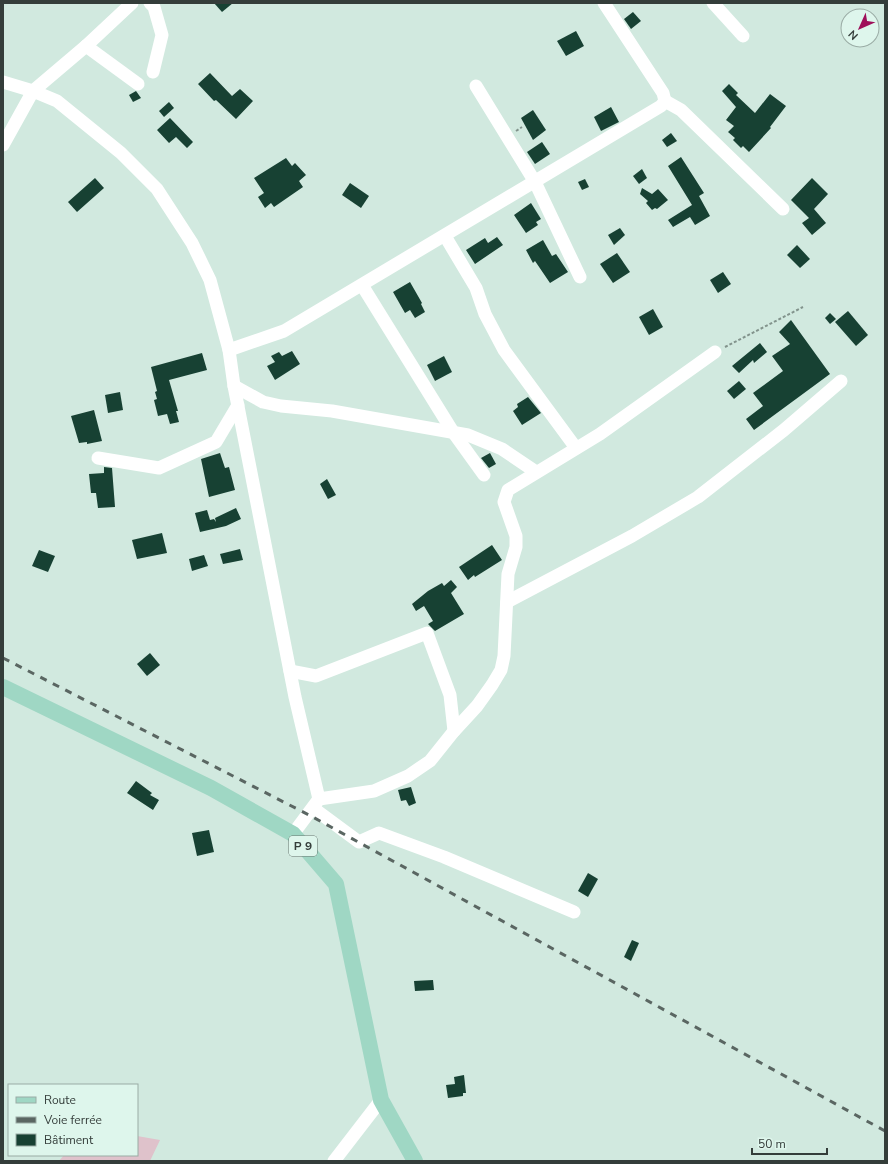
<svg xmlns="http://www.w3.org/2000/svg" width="888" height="1164" viewBox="0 0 888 1164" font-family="'Nunito Sans',sans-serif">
  <rect width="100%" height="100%" fill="#d1e9df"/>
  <polygon fill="#dfc2cb" points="137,1136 160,1140 150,1161 59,1161 64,1155 137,1155"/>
  <g fill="#174133">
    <polygon points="214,3 233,3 222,12"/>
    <polygon points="633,12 641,21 631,29 624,19"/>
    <polygon points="576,31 584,46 566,56 557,41"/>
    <polygon points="210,73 232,96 240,89 253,101 236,119 216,100 214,101 198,84"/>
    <polygon points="729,84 738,93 736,95 755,113 770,94 786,106 770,127 771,128 749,152 743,146 741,148 733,140 735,138 728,132 734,126 726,120 736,107 722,91"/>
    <polygon points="136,91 141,98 133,102 129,95"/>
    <polygon points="169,102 174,108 164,117 159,111"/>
    <polygon points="611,107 619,122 601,131 594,117"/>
    <polygon points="533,110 546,130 533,140 521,118"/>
    <polygon points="170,118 193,142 187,148 176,137 169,143 157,130"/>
    <polygon points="671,133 677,141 667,147 662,140"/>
    <polygon points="542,142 550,154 535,164 527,152"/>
    <polygon points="681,157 704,193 699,196 710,216 695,225 690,217 673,227 668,220 692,205 668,166"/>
    <polygon points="286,158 292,166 295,163 306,175 299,181 303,187 274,207 271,203 265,208 258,197 264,193 254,178"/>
    <polygon points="642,169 647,178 639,184 633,176"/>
    <polygon points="95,178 104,188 77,212 68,202"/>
    <polygon points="812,178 828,194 814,209 826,223 812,235 802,223 809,218 791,200"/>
    <polygon points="585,179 589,187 582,190 578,182"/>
    <polygon points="350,183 369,196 361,208 342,195"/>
    <polygon points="642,188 652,194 658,189 668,200 657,209 655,208 652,210 646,203 648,201 640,194"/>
    <polygon points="531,203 541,219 536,222 538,225 526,233 514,215"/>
    <polygon points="620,228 625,235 614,245 608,235"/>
    <polygon points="497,237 503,245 475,264 466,250 485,238 488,243"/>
    <polygon points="543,240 552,256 556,254 568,272 550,283 535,261 533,263 526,250"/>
    <polygon points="797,245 810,259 800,268 787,255"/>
    <polygon points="617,253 630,272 613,283 600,264"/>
    <polygon points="723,272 731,284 718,293 710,280"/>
    <polygon points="410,282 422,303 421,304 425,312 415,318 410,310 405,313 393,292"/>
    <polygon points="653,309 663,327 649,335 639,317"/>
    <polygon points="848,311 868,335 856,346 835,322"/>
    <polygon points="830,313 836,319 830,324 825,318"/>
    <polygon points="791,320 830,374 754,430 746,419 763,406 753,393 783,371 772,356 790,344 779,332"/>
    <polygon points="760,343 767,352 754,363 753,360 739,373 732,366"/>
    <polygon points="292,351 300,364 275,380 267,366 275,362 271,356 279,352 282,356"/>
    <polygon points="202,353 207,370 169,380 178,411 176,411 179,422 170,424 167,414 158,416 154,400 157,399 155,392 157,391 151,367"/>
    <polygon points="444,356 452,372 435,381 427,365"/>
    <polygon points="739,381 746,389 734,399 727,391"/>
    <polygon points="120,392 123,410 108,413 105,395"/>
    <polygon points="528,397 541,413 522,425 513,411 518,407 517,404"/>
    <polygon points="94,410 102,441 87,444 87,442 79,443 71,416"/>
    <polygon points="220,453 225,468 229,467 235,490 209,497 201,459"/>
    <polygon points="490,453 496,464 489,468 481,458"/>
    <polygon points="104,467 112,468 115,507 98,508 96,493 91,493 89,474 104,473"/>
    <polygon points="327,479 336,495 328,499 320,484"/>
    <polygon points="236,508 241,519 226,526 200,532 195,513 207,510 210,520 214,519 216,522 215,518"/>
    <polygon points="162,533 167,553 137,559 132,540"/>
    <polygon points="492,545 502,560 475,577 474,575 468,580 459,567"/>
    <polygon points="240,549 243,560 223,564 220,554"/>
    <polygon points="39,550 55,556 48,572 32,566"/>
    <polygon points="204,555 208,566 192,571 189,559"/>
    <polygon points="451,580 457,587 451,593 464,614 435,631 428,624 433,621 424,606 416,611 412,604 428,591 442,583 444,586"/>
    <polygon points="150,653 160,665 147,676 137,664"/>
    <polygon points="136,781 152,793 150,795 159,800 153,810 127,793"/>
    <polygon points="411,787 416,803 409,806 406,800 401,801 398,790"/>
    <polygon points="209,830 214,852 197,856 192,833"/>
    <polygon points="588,873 598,879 588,897 578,891"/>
    <polygon points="632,940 639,943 631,961 624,957"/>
    <polygon points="433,980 434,990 415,991 414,981"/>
    <polygon points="464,1075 466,1093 463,1093 463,1096 448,1098 446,1085 455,1084 454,1077"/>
  </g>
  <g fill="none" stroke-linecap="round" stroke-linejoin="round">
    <g stroke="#82938c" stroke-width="2" stroke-dasharray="3 2" stroke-linecap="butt">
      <polyline points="516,131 522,127"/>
      <polyline points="725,347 803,307"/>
    </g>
    <g stroke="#fff" stroke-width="13">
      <polyline points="150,3 154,7 162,35 153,72"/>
      <polyline points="713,3 743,36"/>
      <polyline points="86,46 138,84"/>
      <polyline points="3,82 33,91 57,101 121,153 157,189 192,243 210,280 229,350 234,386 295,697 319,799 293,834"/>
      <polyline points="476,86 535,182 580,277"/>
      <polyline points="665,101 681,110 783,209"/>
      <polyline points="3,145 33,91 86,46 132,3"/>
      <polyline points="445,236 476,288 485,314 504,350 576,448"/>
      <polyline points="365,290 453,432 484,475"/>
      <polyline points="229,350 284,331 661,106 665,101 663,93 604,3"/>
      <polyline points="234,386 263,402 281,406 332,411 468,435 502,449 536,472"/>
      <polyline points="98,458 159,468 216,442 238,405"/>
      <polyline points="507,602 632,536 698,497 784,430 841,381"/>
      <polyline points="290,671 316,676 427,633 450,695 454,731"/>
      <polyline points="319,799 374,791 408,776 430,761 454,731 477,706 492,685 501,670 504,656 508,574 516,547 516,536 504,502 508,490 600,434 715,352"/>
      <polyline points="313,808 359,842 379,833 444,857 574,912"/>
      <polyline points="334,1161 381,1100"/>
    </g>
    <polyline stroke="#9fd7c4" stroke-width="16" points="3,687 211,788 293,834 336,884 381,1100 415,1161"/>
    <polyline stroke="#5a6662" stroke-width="3" stroke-dasharray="7 7" stroke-linecap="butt" points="3,658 309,815 885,1131"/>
  </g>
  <g text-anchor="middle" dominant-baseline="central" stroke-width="4" stroke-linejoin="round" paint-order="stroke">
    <rect fill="#def6ec" stroke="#67746f" stroke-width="1" x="289" y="836" width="28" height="20" rx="3"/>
    <g font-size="12" font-weight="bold" fill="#343d3a">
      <text x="303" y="846">P 9</text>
    </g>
  </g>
  <rect width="888" height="1164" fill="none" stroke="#343d3a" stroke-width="8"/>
  <rect x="8" y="1084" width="130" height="72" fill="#def6ec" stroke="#9aaca5"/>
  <rect x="16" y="1097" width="20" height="6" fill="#9fd7c4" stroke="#9aaca5"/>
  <text x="44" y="1104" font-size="12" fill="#343d3a">Route</text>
  <rect x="16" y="1117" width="20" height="6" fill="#5a6662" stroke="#9aaca5"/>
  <text x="44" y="1124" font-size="12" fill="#343d3a">Voie ferrée</text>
  <rect x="16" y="1134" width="20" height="12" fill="#174133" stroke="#9aaca5"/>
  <text x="44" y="1144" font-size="12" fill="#343d3a">Bâtiment</text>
  <g transform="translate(860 28) rotate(225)"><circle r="19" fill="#def6ec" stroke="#9aaca5"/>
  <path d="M0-3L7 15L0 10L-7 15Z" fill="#9f105a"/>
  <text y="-6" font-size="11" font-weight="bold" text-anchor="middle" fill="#343d3a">N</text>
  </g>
  <path d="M752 1148v6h75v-6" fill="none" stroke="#343d3a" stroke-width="2"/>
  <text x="758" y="1148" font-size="12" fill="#343d3a" stroke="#def6ec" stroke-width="3" paint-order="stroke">50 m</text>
</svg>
